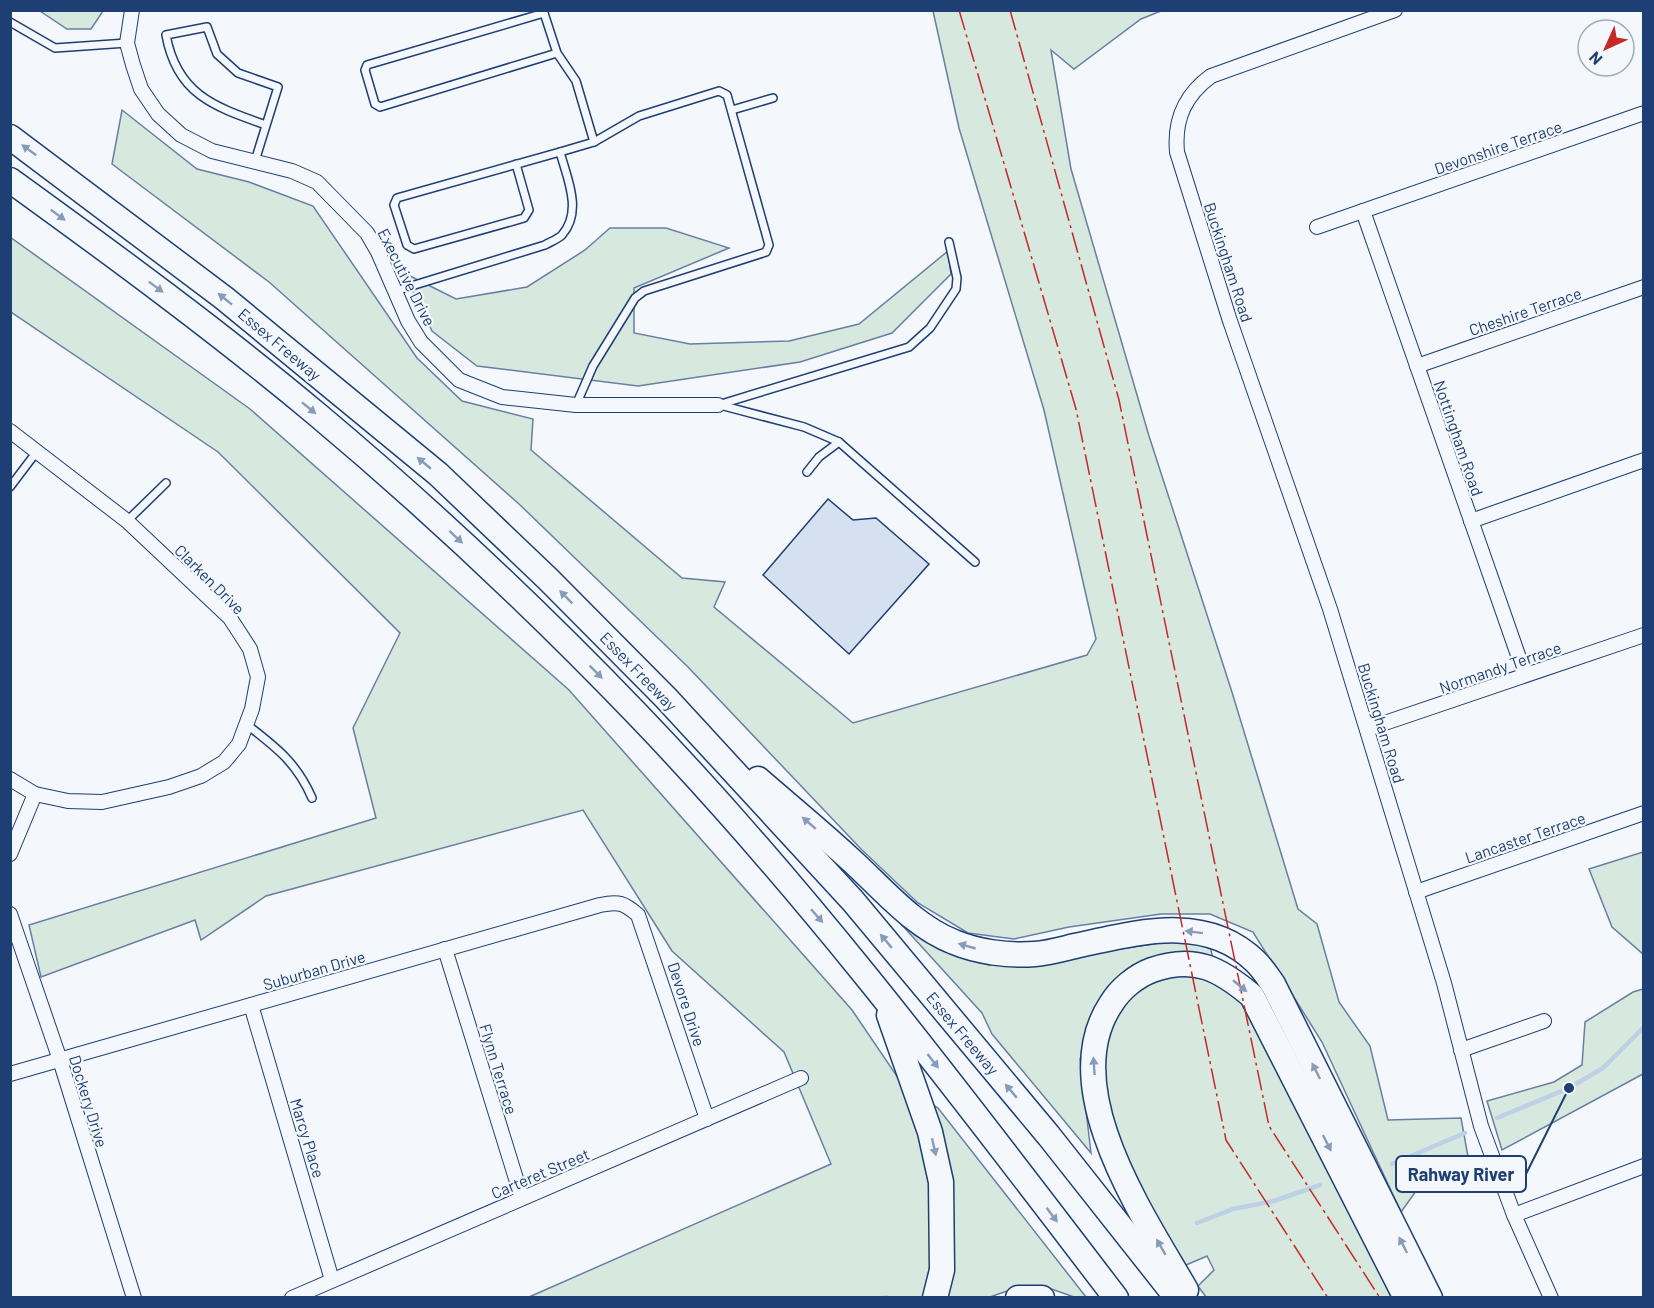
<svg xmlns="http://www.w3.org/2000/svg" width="1654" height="1308" viewBox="0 0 1654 1308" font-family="Barlow,sans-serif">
  <rect width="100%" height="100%" fill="#f4f7fb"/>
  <g fill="#d7e8df" stroke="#687fa3" stroke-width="1.5">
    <polygon points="40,11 103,11 91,29 67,29"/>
    <polygon points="933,11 1161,11 1141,19 1074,69 1051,50 1071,169 1149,436 1231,689 1298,909 1317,924 1339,1002 1370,1046 1388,1120 1461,1118 1469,1162 1421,1184 1401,1212 1322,1042 1253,932 1210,914 1161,914 1069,927 1014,939 968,933 918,903 862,850 688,667 519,504 269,282 112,164 122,110 197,169 249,182 313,206 417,358 462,401 533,419 531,450 682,578 725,582 714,607 853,723 1087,655 1096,639 1044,410 959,128"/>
    <polygon points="610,228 666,228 729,248 634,288 634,333 690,344 789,341 859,324 948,251 951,274 892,333 800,362 638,386 477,366 432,331 404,273 456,299 527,287 585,250"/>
    <polygon points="10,237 250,409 569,690 852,1010 905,1088 931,1161 935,1239 924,1297 529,1297 831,1164 784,1052 672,951 583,810 266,896 201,940 195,920 41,977 29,925 376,818 353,728 400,633 218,452 11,312"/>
    <polygon points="1643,852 1644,852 1643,954 1612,927 1589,869"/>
    <polygon points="901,924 988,965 1023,963 1174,941 1210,946 1214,963 1168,957 1097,1012 1080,1059 1091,1153 992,1034 982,1013"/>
    <polygon points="1175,974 1203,979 1229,988 1254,1018 1376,1261 1391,1297 1206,1297 1198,1286 1214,1270 1207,1256 1186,1265 1126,1172 1101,1088 1112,1012 1143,985"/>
    <polygon points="1643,989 1643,1074 1502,1150 1487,1101 1554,1082 1582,1065 1585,1022 1633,992"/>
    <polygon points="927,1101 938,1108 1086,1297 1074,1297 1046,1287 1010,1290 990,1297 944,1297"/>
  </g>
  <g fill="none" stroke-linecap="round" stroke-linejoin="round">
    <g stroke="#bed0e5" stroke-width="4.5">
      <polyline points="1497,1118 1569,1088 1603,1068 1644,1027"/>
      <polyline points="1392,1164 1465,1133"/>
      <polyline points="1197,1223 1233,1209 1274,1201 1320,1185"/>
      <polyline points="884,1298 887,1297"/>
    </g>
  </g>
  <polygon fill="#d5e0f0" stroke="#1d3f73" stroke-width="1.5" points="828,499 853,520 876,518 929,564 849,654 763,575"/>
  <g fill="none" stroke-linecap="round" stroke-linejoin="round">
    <defs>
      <g id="lane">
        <polyline points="10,22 55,48 127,43"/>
        <polyline points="557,53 380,107 375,104 365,70 367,65 544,13 557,53 576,81 594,142"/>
        <polyline points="732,110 773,98"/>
        <path d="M255,161L278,87L238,73L217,54L207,27L166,35C177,95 215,107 266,125"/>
        <polyline points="516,164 529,210 524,218 414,249 407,245 394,205 397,198 560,152"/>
        <path d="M395,291L545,245C550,242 558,239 562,235C583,211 567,178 560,152L594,142L639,116L719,91L727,95L769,245L766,252L644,291L635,298L593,366L576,405"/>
        <polyline points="718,405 909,347 930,328 956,289 957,278 949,242"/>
        <polyline points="720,405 804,427 839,442 975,562"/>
        <polyline points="807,472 819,457 839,442"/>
        <polyline points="10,487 38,450"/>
        <polyline points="127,521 166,483"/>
        <path d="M246,724C276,747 297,763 312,798"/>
      </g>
      <g id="street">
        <polyline points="132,10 127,43 133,65 141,89 158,114 181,135 212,151 292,171 317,182 367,233 378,252 408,321 421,342 459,380 502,397 576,405 718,405"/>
        <path d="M1395,10L1211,76C1185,95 1174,119 1177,152L1230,321L1330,609L1444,983L1481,1126L1514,1215L1551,1298"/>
        <polyline points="1363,211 1525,675"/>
        <polyline points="1317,227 1644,113"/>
        <polyline points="1417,366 1644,287"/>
        <polyline points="10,431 127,521 230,618 250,649 258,677 252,709 239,744 224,762 201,776 169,787 102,802 68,801 35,794 10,779"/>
        <polyline points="1471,521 1644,460"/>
        <polyline points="1367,729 1644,635"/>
        <polyline points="10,854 35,794"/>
        <polyline points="1416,892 1644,813"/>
        <polyline points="10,914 60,1060 134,1298"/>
        <polyline points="445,949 522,1198"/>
        <polyline points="251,1005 332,1280"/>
        <polyline points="1461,1050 1544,1021"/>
        <path d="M10,1074L600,905C619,901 624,903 638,915L707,1119"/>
        <polyline points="1514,1215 1644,1166"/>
        <polyline points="292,1298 801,1078"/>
      </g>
      <g id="highway">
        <polyline points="10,137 224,298 438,474 548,579 666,698 853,901 1049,1136 1177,1298"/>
        <path d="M10,180C115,256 220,333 319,416C431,510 537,610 638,715C812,896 963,1098 1116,1298"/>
        <path d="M758,779C789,806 821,832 851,860C883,889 913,926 954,942C978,952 1008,956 1035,954C1048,953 1062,949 1075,946C1136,933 1206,912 1256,962C1263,969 1268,977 1273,984L1430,1298"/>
        <polyline points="889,1015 930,1132 941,1182 942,1270 935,1298"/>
        <path d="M1186,1290C1144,1217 1055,1088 1111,1004C1120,989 1136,976 1152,970C1195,955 1220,969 1252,996L1406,1298"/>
        <polyline points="1018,1298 1042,1298"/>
      </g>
    </defs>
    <use href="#lane" stroke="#1d3f73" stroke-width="10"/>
    <use href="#street" stroke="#1d3f73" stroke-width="16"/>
    <use href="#highway" stroke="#1d3f73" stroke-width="27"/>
    <use href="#lane" stroke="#f4f7fb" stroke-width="7"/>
    <use href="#street" stroke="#f4f7fb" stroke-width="14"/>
    <use href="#highway" stroke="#f4f7fb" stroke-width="24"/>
    <g stroke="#c62828" stroke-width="1.5" stroke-dasharray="21 4.5 3 4.5" stroke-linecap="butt">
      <polyline points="959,10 1076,409 1226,1140 1328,1298"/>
      <polyline points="1010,10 1119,400 1269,1126 1380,1298"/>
    </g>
  </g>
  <defs><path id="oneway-solid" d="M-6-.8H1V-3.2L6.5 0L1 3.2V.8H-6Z" transform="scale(1.5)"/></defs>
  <g fill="#889bb7">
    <use href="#oneway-solid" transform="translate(29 150) rotate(-144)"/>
    <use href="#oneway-solid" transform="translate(58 215) rotate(36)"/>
    <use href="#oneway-solid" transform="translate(156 287) rotate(37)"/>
    <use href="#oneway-solid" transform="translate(225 299) rotate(-141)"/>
    <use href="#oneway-solid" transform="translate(309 408) rotate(39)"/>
    <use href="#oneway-solid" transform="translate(424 463) rotate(-140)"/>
    <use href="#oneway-solid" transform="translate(456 537) rotate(43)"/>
    <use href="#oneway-solid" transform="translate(566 597) rotate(-135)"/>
    <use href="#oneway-solid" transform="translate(596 672) rotate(45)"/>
    <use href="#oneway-solid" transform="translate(809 823) rotate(-139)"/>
    <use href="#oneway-solid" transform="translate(817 916) rotate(49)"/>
    <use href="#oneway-solid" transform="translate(1194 932) rotate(-173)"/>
    <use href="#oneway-solid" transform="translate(886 941) rotate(-130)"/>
    <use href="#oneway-solid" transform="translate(967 946) rotate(-164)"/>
    <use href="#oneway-solid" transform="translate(1240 986) rotate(40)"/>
    <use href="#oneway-solid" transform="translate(933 1061) rotate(52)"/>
    <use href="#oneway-solid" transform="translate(1094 1066) rotate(-94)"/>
    <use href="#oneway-solid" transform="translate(1316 1071) rotate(-117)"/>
    <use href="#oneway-solid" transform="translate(1011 1091) rotate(-130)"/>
    <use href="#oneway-solid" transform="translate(1327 1143) rotate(63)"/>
    <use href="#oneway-solid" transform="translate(934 1147) rotate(77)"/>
    <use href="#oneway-solid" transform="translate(1052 1215) rotate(53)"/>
    <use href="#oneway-solid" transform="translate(1403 1245) rotate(-117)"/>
    <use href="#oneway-solid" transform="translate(1161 1247) rotate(-120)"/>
  </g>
  <g text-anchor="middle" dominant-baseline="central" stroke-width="4.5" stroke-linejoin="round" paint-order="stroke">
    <g font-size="16" fill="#1d3f73" stroke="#f4f7fb">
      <text transform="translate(1498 147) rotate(-19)">Devonshire Terrace</text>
      <text transform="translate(1229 262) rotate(72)">Buckingham Road</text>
      <text transform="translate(407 277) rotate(63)">Executive Drive</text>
      <text transform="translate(1525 311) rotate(-19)">Cheshire Terrace</text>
      <text transform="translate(280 344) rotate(40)">Essex Freeway</text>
      <text transform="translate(1459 438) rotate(71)">Nottingham Road</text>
      <text transform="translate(210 579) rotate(45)">Clarken Drive</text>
      <text transform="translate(1500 667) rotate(-19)">Normandy Terrace</text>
      <text transform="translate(639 671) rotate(46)">Essex Freeway</text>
      <text transform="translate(1382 723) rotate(73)">Buckingham Road</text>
      <text transform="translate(1525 837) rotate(-19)">Lancaster Terrace</text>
      <text transform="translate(314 970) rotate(-16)">Suburban Drive</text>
      <text transform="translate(687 1004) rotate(72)">Devore Drive</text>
      <text transform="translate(963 1033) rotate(50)">Essex Freeway</text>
      <text transform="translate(499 1069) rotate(73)">Flynn Terrace</text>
      <text transform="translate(89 1101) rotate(73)">Dockery Drive</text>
      <text transform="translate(308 1138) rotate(73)">Marcy Place</text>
      <text transform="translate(540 1173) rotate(-23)">Carteret Street</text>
    </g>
  </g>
  <path fill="none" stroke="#1d3f73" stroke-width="2" d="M1569 1088L1526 1174"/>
  <circle fill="#1d3f73" stroke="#f4f7fb" stroke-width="2" cx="1569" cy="1088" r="6"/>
  <rect fill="#f4f7fb" stroke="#1d3f73" stroke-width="2" x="1396" y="1156" width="130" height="36" rx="6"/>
  <g font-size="18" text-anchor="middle" font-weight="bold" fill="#1d3f73">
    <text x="1461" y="1181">Rahway River</text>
  </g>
  <rect width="1654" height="1308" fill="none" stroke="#1d3f73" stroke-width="24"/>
  <g transform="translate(1606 48) rotate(225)"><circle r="28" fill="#f4f7fb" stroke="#9eadc5" stroke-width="1.5"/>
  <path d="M0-4.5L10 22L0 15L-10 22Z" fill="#c62828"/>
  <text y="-9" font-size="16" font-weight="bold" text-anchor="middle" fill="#1d3f73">N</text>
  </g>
</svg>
